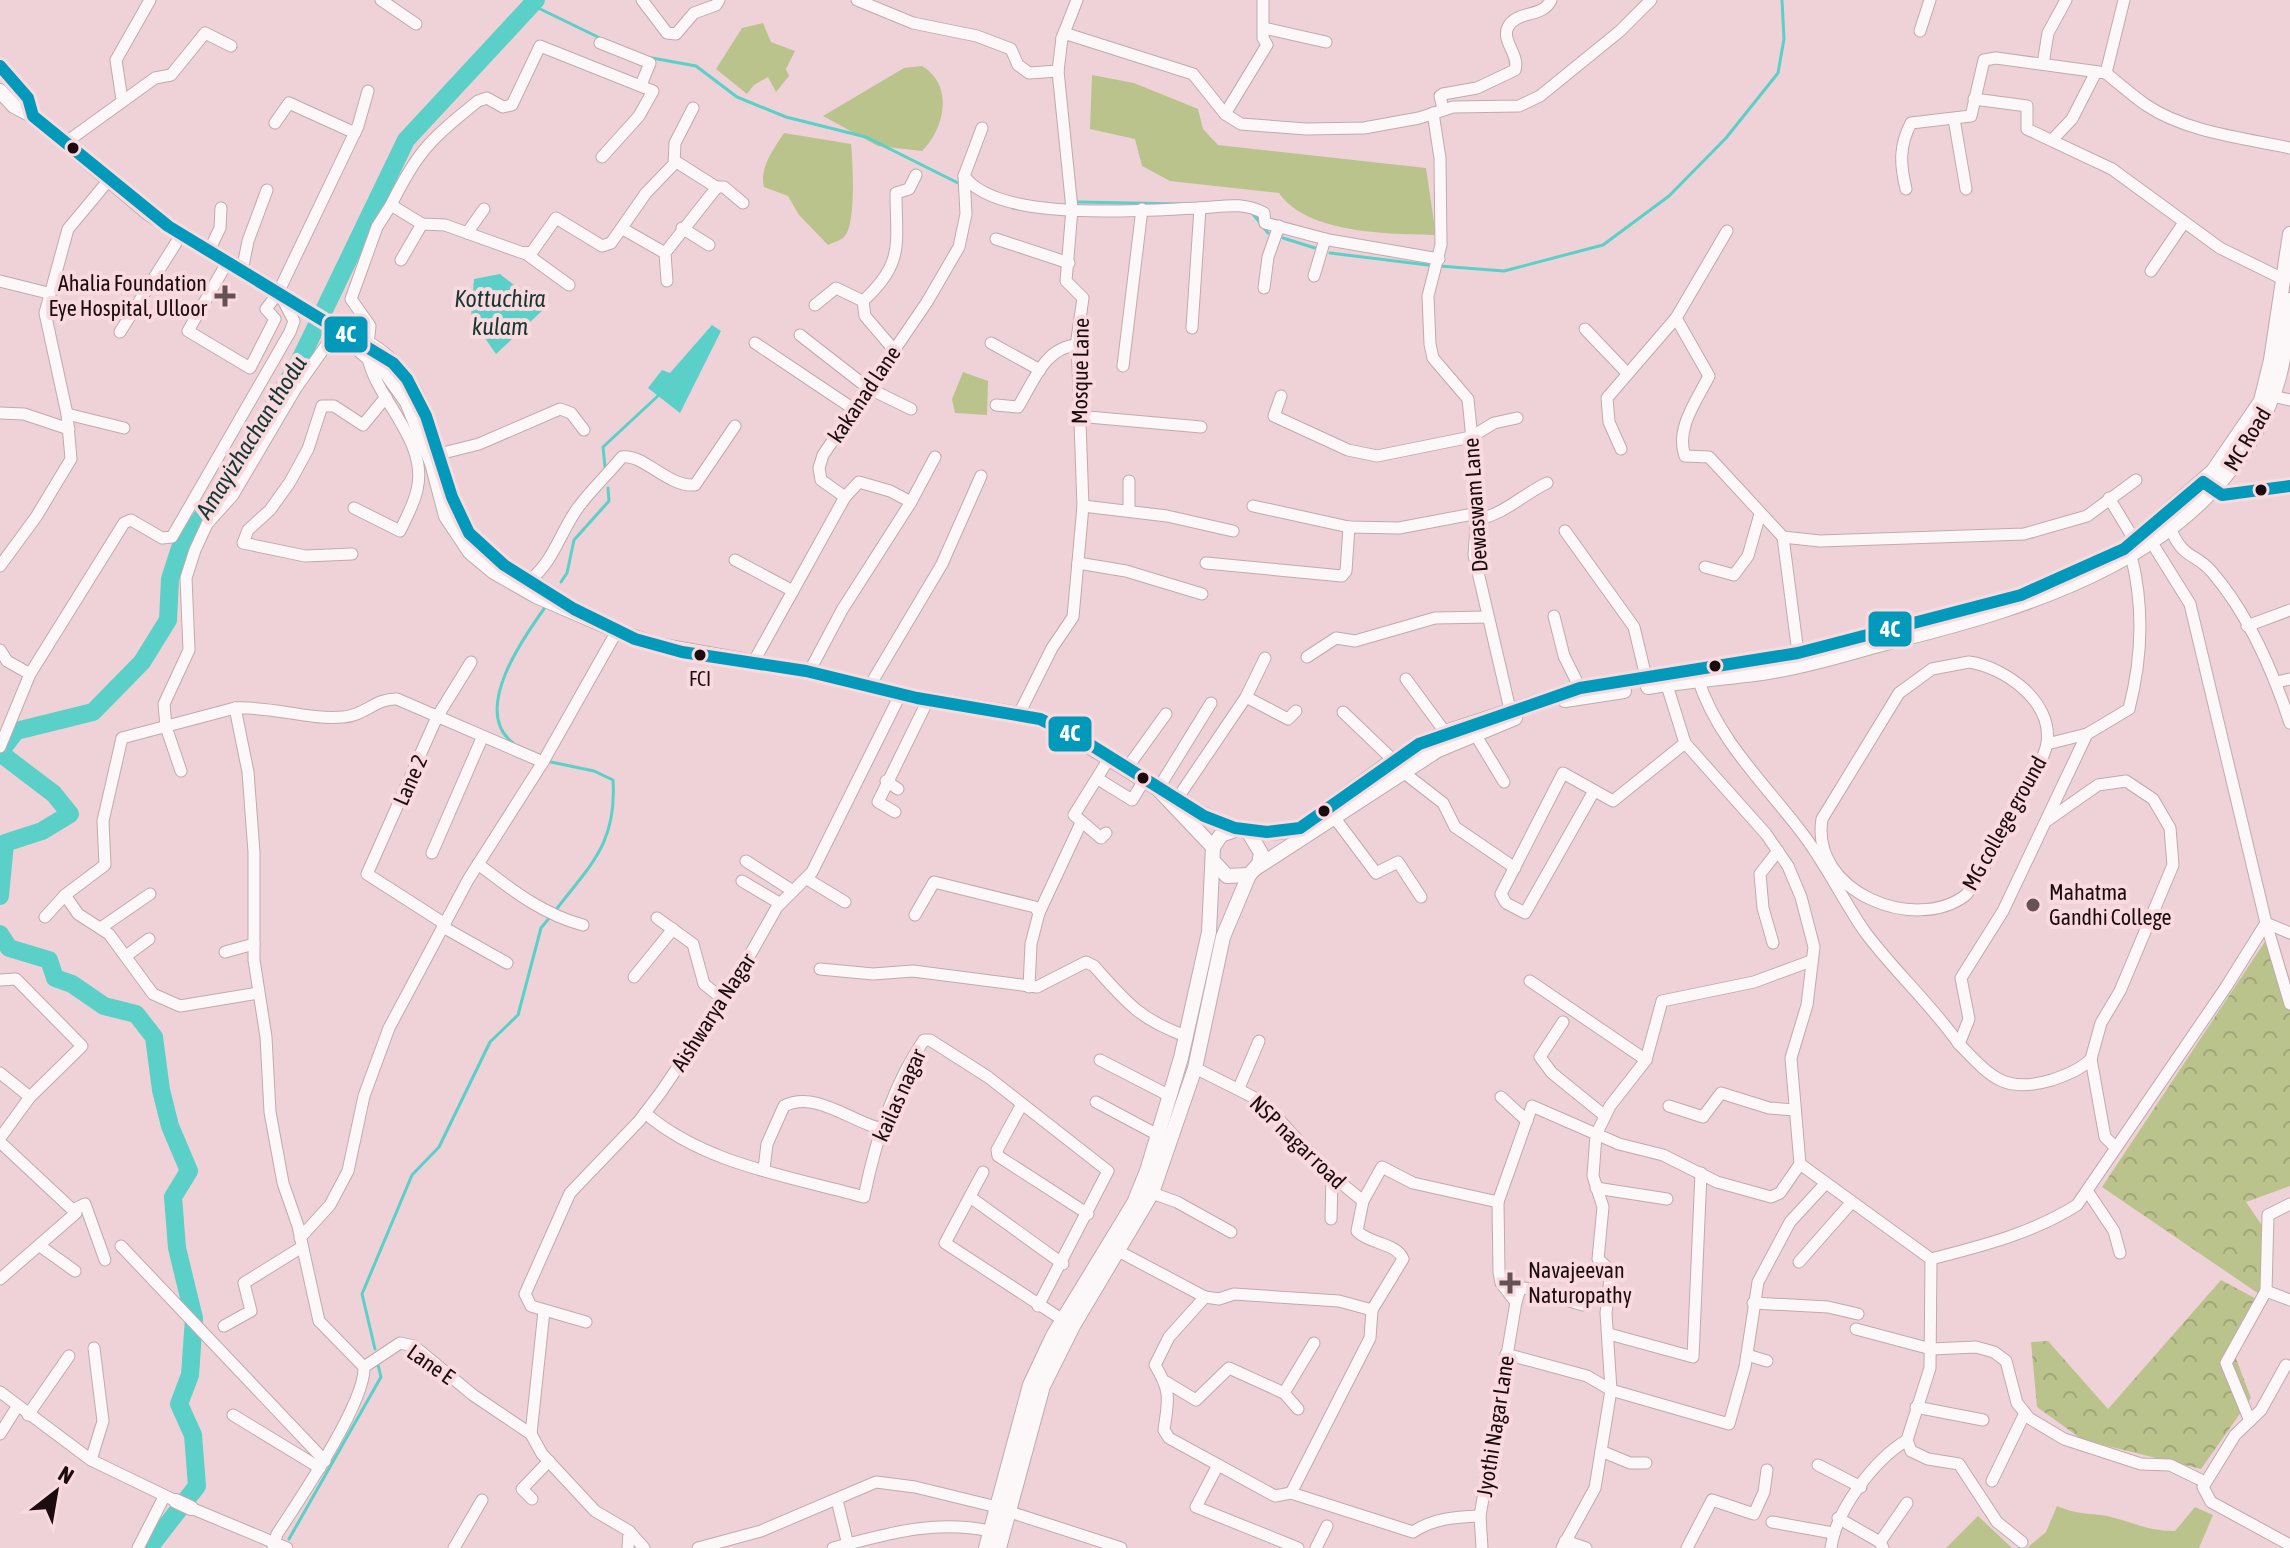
<svg xmlns="http://www.w3.org/2000/svg" width="2290" height="1548" viewBox="0 0 2290 1548" font-family="'Asap Condensed',sans-serif">
  <defs>
    <pattern id="forest-crowns" width="20" height="18" patternUnits="userSpaceOnUse" patternTransform="scale(2)"><rect width="20" height="18" fill="#bbc38d"/><path d="M2 6a3 3 0 1 1 6 0M12 15a3 3 0 1 1 6 0" fill="none" stroke="#a0a678"/></pattern>
  </defs>
  <rect width="100%" height="100%" fill="#eed2d7"/>
  <g fill="#bbc38d">
    <polygon points="763,23 771,42 795,51 786,69 789,76 776,92 768,77 754,85 747,94 716,69 742,28"/>
    <path d="M922,66C954,85 945,128 922,151L878,146L823,116L904,68Z"/>
    <path d="M1092,75L1134,83L1198,109L1203,129L1218,145L1426,168L1436,235C1390,234 1307,234 1279,193L1170,181L1142,166L1135,139L1090,129Z"/>
    <path d="M784,133L851,144C853,162 856,223 845,236C841,241 834,242 828,245L799,215L788,196L764,187C759,169 774,148 784,133Z"/>
    <polygon points="963,372 988,381 987,415 955,413 952,399"/>
    <path d="M2057,1506C2074,1514 2089,1513 2107,1516C2133,1522 2147,1531 2175,1531L2195,1507L2213,1515L2199,1548H2027L2046,1532Z"/>
    <polygon points="1978,1516 2012,1548 1946,1548"/>
  </g>
  <g fill="url(#forest-crowns)">
    <polygon points="2274,928 2290,981 2290,1186 2246,1202 2267,1233 2262,1296 2102,1187"/>
    <polygon points="2221,1280 2262,1302 2235,1356 2251,1398 2201,1469 2083,1440 2037,1407 2031,1342 2048,1341 2108,1409"/>
  </g>
  <g fill="#5ad0c8">
    <polygon points="500,274 544,309 496,354 471,318 474,279"/>
    <polygon points="712,325 721,331 680,413 648,388 662,370 670,373"/>
  </g>
  <g fill="none" stroke-linecap="round" stroke-linejoin="round">
    <g stroke="#5ad0c8" stroke-width="3">
      <polyline points="532,5 600,38"/>
      <polyline points="652,58 696,66 737,97 786,117 866,137 960,184"/>
      <polyline points="1078,202 1182,204"/>
      <polyline points="1013,208 1032,211"/>
      <polyline points="1253,214 1268,233"/>
      <polyline points="1283,238 1315,248"/>
      <polyline points="1330,253 1428,265"/>
      <polyline points="1439,266 1504,271 1603,245 1669,196 1726,138 1778,73 1784,39 1782,0"/>
      <polyline points="605,467 603,447 660,394"/>
      <polyline points="561,582 567,573 574,540 609,501 608,488"/>
      <path d="M513,743C471,711 523,638 546,606"/>
      <path d="M551,762L594,771L613,780C617,843 591,864 555,911"/>
      <polyline points="375,1349 362,1294 412,1175 439,1147 490,1042 518,1015 541,928 550,917"/>
      <polyline points="289,1539 381,1377 378,1365"/>
    </g>
    <g stroke="#5ad0c8" stroke-width="18">
      <polyline points="0,752 16,731 93,712 142,662 168,620 170,579 180,548 240,463 300,360 406,140 536,0"/>
      <polyline points="0,753 54,794 70,814 42,831 5,843 0,896"/>
      <polyline points="0,934 9,948 49,960 55,978 72,984 104,1006 136,1014 154,1037 161,1090 170,1126 189,1171 173,1197 177,1248 194,1318 190,1375 179,1404 193,1435 197,1486 149,1548"/>
    </g>
    <defs>
      <g id="minor">
        <polyline points="381,0 416,24"/>
        <polyline points="642,0 667,33 676,34 694,13 716,5 719,0"/>
        <polyline points="857,0 913,23 977,36 1011,49 1018,65 1029,73 1058,71"/>
        <path d="M2124,0L2106,73C2119,84 2132,95 2146,105C2186,132 2243,138 2290,148"/>
        <polyline points="1264,28 1326,42"/>
        <polyline points="1920,31 1930,0"/>
        <polyline points="1062,38 1077,0"/>
        <polyline points="600,43 650,63 641,85"/>
        <polyline points="2043,64 2048,33 2066,0"/>
        <polyline points="1974,99 2027,106 2027,129 2112,169 2220,248 2283,279"/>
        <polyline points="122,100 116,60 150,0"/>
        <path d="M1443,109L1440,96L1443,94L1477,88L1515,70C1520,55 1501,41 1508,27C1517,10 1543,18 1551,0"/>
        <polyline points="1433,113 1440,158 1441,245 1428,296 1430,344 1433,358 1468,399 1478,498 1474,555 1512,718"/>
        <polyline points="1225,114 1267,45 1263,38 1263,0"/>
        <polyline points="1954,119 1966,189"/>
        <polyline points="275,123 289,103 355,133"/>
        <path d="M982,128L964,176C998,223 1143,210 1198,208C1223,207 1241,201 1264,213L1265,223L1329,240L1439,259"/>
        <polyline points="2053,139 2072,119 2096,72"/>
        <polyline points="65,143 155,78 171,75 205,33 231,46"/>
        <polyline points="675,161 716,187 724,187 743,203"/>
        <path d="M1906,189C1900,164 1899,146 1911,123L1971,116L1984,60L1996,58L2106,73"/>
        <path d="M391,205C418,150 431,139 478,101L487,98L503,107L512,105L540,46L653,91L639,116L602,157"/>
        <polyline points="682,228 709,245"/>
        <polyline points="623,229 665,253"/>
        <polyline points="467,233 484,209"/>
        <polyline points="996,239 1069,263"/>
        <polyline points="209,251 220,228 221,208"/>
        <polyline points="525,253 569,285"/>
        <polyline points="401,260 422,224"/>
        <polyline points="228,261 188,331 250,368 275,319 266,309 278,293 358,126 368,91"/>
        <polyline points="242,271 248,241 267,190"/>
        <polyline points="2151,271 2183,224"/>
        <polyline points="1314,276 1325,239"/>
        <polyline points="0,281 48,293"/>
        <polyline points="667,281 665,253 717,187"/>
        <polyline points="1264,288 1268,257 1279,226"/>
        <path d="M863,301C905,263 896,243 896,193L909,189L916,175"/>
        <polyline points="815,305 836,288 863,301 865,316 894,350"/>
        <polyline points="1676,318 1727,231"/>
        <polyline points="1192,328 1200,208"/>
        <polyline points="1585,329 1627,373"/>
        <polyline points="120,332 181,235"/>
        <polyline points="800,335 868,388 911,409"/>
        <polyline points="755,343 852,408"/>
        <polyline points="991,343 1040,370"/>
        <polyline points="368,344 370,326 351,299 377,227 391,205 422,224 445,225 523,253 532,252 556,218 602,246 611,243 646,193 674,164 675,143 693,108"/>
        <polyline points="1123,366 1142,209"/>
        <polyline points="1281,396 1274,416 1348,450 1377,456 1471,437 1494,423 1517,418"/>
        <polyline points="2273,396 2290,400"/>
        <path d="M996,405L1018,407C1034,381 1045,347 1077,345"/>
        <polyline points="0,413 24,414 69,429"/>
        <polyline points="67,414 124,428"/>
        <polyline points="1077,416 1201,427"/>
        <path d="M1621,449L1609,422L1607,398L1676,318L1709,376C1697,400 1675,429 1685,456L1709,457L1783,537L1798,653"/>
        <polyline points="439,454 479,444 560,409 571,413 584,430"/>
        <polyline points="1129,481 1129,510"/>
        <polyline points="845,497 859,482 890,491 911,502 935,457"/>
        <polyline points="2109,498 2135,541"/>
        <polyline points="1083,506 1167,516 1233,531"/>
        <polyline points="1253,506 1349,527 1399,528 1478,513"/>
        <path d="M354,508L400,531C406,518 414,504 417,490C429,441 377,401 368,358"/>
        <path d="M1477,520C1506,513 1522,495 1547,483"/>
        <path d="M2170,528C2185,562 2194,551 2212,572C2248,614 2273,671 2290,723"/>
        <polyline points="1565,531 1634,627 1646,677"/>
        <polyline points="1783,537 1820,541 2024,534 2087,516 2136,480"/>
        <polyline points="352,554 305,556 243,543 248,530 270,510 290,482 308,449 322,406 334,406 363,425 386,397"/>
        <polyline points="735,560 793,591"/>
        <polyline points="1078,563 1126,571 1202,594"/>
        <polyline points="1206,563 1342,576 1346,571 1349,527"/>
        <polyline points="0,566 36,517 71,459 67,414 45,313 68,229 108,181"/>
        <polyline points="1705,567 1734,575 1748,556 1760,514"/>
        <path d="M530,580C553,562 560,533 577,509C590,491 608,474 622,457C643,453 667,487 695,485L735,426"/>
        <polyline points="1554,616 1564,656 1580,688"/>
        <polyline points="2247,626 2290,610"/>
        <polyline points="0,650 7,661 30,674 0,747"/>
        <polyline points="1307,657 1336,638 1355,641 1435,618 1488,617"/>
        <path d="M1969,662C2004,667 2053,701 2047,743C2044,765 1982,874 1966,895C1915,934 1810,892 1822,819L1899,693L1932,669Z"/>
        <polyline points="753,663 845,497 821,480 819,468 823,455 927,302 959,247 966,214 964,176"/>
        <polyline points="809,672 842,610 911,502"/>
        <polyline points="30,674 124,523 131,520 162,538 172,537 290,332 294,321 281,296"/>
        <polyline points="1406,679 1445,732"/>
        <path d="M1665,679L1685,743L1766,834L1788,866L1801,897L1814,947L1807,1005L1791,1058L1800,1164L1931,1259C1982,1246 2033,1233 2077,1205L2226,987L2266,923L2190,604L2152,543"/>
        <path d="M1698,679C1717,738 1762,781 1799,829C1824,860 1842,899 1865,932C1894,971 1931,1004 1959,1044"/>
        <polyline points="2277,682 2290,679"/>
        <polyline points="869,687 942,564 981,476"/>
        <polyline points="1246,697 1288,719 1296,711"/>
        <polyline points="1343,712 1393,760"/>
        <polyline points="1019,714 1052,648 1073,617 1083,506 1077,339 1083,298 1066,281 1072,209 1058,71 1062,38 1067,34 1193,74 1225,114 1241,124 1306,129 1364,128 1419,118 1453,107 1519,106 1540,96 1620,31 1651,0"/>
        <polyline points="1475,734 1504,782"/>
        <polyline points="2047,744 2087,734"/>
        <polyline points="1127,768 1166,714"/>
        <polyline points="181,771 166,727 164,704 189,650 186,578 195,550 207,524 233,495 296,388 337,330"/>
        <polyline points="1403,772 1443,803 1455,827 1515,868"/>
        <polyline points="1098,779 1132,800 1145,779"/>
        <polyline points="886,781 898,789"/>
        <polyline points="1158,789 1211,703"/>
        <polyline points="1594,791 1525,913 1506,903 1501,894 1563,773 1613,801 1685,743"/>
        <polyline points="1177,799 1246,697 1265,658"/>
        <polyline points="895,812 878,802 928,700"/>
        <polyline points="1334,817 1376,873 1398,862 1421,897"/>
        <polyline points="2048,820 2098,785 2126,781 2153,799 2170,828 2173,865 2120,991 2101,1023 2091,1059"/>
        <polyline points="1106,833 1101,838 1074,815 1110,757"/>
        <polyline points="432,853 482,738"/>
        <polyline points="746,861 793,891"/>
        <path d="M478,864C512,890 542,914 583,925"/>
        <polyline points="807,879 845,902"/>
        <polyline points="742,881 779,903"/>
        <polyline points="65,895 105,865 103,821 122,738 235,708"/>
        <polyline points="1039,913 1081,823"/>
        <polyline points="915,915 934,882 1035,907 1039,913 1031,944 1029,987"/>
        <polyline points="45,917 65,895 78,914 109,934 153,994 180,1006 258,993"/>
        <polyline points="657,918 693,944 704,984 724,1000"/>
        <polyline points="2266,923 2290,1004"/>
        <polyline points="2266,923 2290,933"/>
        <polyline points="445,924 367,874 437,717 471,662"/>
        <polyline points="102,927 150,894"/>
        <polyline points="443,927 507,963"/>
        <polyline points="1773,943 1763,908 1760,874 1778,851"/>
        <polyline points="225,952 254,944"/>
        <polyline points="126,956 149,939"/>
        <path d="M820,969L873,974L913,971L1037,987L1086,962L1094,966C1125,1001 1140,1020 1186,1036"/>
        <polyline points="634,977 673,929"/>
        <polyline points="0,980 16,979 82,1046 30,1097"/>
        <polyline points="1530,981 1646,1060"/>
        <polyline points="1563,1022 1540,1057 1552,1073 1605,1116"/>
        <polyline points="1100,1060 1170,1096"/>
        <polyline points="0,1073 30,1097 0,1138"/>
        <polyline points="1239,1088 1259,1041"/>
        <polyline points="1501,1097 1527,1121"/>
        <polyline points="1096,1102 1156,1134"/>
        <polyline points="1022,1104 997,1150 998,1156 1088,1214"/>
        <polyline points="1669,1106 1703,1117 1721,1093 1769,1108 1795,1110"/>
        <path d="M645,1113C706,1165 789,1176 864,1197C875,1143 892,1086 924,1040H930L988,1077L1108,1171L1038,1306"/>
        <polyline points="0,1142 76,1213 0,1279"/>
        <path d="M2115,1147L2105,1137L2091,1059C2080,1070 2066,1075 2052,1080C2004,1094 1991,1077 1959,1044L1969,1019L1961,978L2003,911L2087,734L2129,709C2142,659 2144,606 2131,555"/>
        <path d="M764,1169L767,1144L784,1106C816,1090 851,1122 882,1129"/>
        <polyline points="983,1172 945,1243 1063,1320"/>
        <polyline points="1596,1188 1667,1199"/>
        <polyline points="2088,1192 2114,1231 2120,1253"/>
        <polyline points="1152,1193 1177,1202 1231,1232"/>
        <polyline points="970,1197 1063,1264"/>
        <polyline points="1498,1202 1532,1106 1619,1144 1663,1155 1717,1182 1771,1197 1780,1193 1800,1164"/>
        <polyline points="73,1210 85,1204 105,1260"/>
        <polyline points="1331,1219 1332,1177"/>
        <polyline points="300,1238 330,1205 348,1171 364,1096 389,1028 468,880 543,762 617,631"/>
        <polyline points="40,1246 75,1271"/>
        <polyline points="121,1246 325,1461"/>
        <path d="M1120,1252L1205,1297L1169,1337L1155,1365C1172,1393 1168,1400 1164,1430L1169,1438L1275,1496L1291,1493L1413,1532C1434,1518 1456,1517 1480,1516L1516,1302L1501,1283L1499,1272L1498,1202L1413,1183L1382,1167L1363,1201L1324,1169L1263,1102L1195,1068"/>
        <polyline points="1931,1259 1930,1368 1907,1440 1911,1451 1928,1459 1959,1464 1997,1522 2022,1542"/>
        <polyline points="1799,1262 1851,1203"/>
        <polyline points="2266,1291 2290,1300"/>
        <polyline points="1205,1297 1219,1299 1234,1294 1339,1301 1372,1310"/>
        <polyline points="1516,1302 1520,1289 1525,1288 1583,1305"/>
        <polyline points="1753,1303 1828,1307 1858,1314"/>
        <polyline points="586,1322 531,1306 525,1294 570,1193 639,1121 661,1092 729,992 777,907 812,872 900,695"/>
        <polyline points="224,1326 251,1311 244,1283 302,1247"/>
        <polyline points="1856,1329 1931,1349 1976,1347 1994,1352 2006,1361 2017,1403 2029,1418 2064,1439 2141,1464 2170,1465 2205,1482"/>
        <polyline points="1609,1334 1693,1357 1701,1173"/>
        <polyline points="1506,1354 1587,1376 1611,1390 1729,1424 1745,1367 1758,1282 1790,1222 1825,1184"/>
        <polyline points="1747,1355 1767,1361"/>
        <polyline points="2286,1365 2261,1410 2235,1435 2203,1487 2211,1502 2290,1545"/>
        <path d="M364,1367L319,1321L298,1226L283,1183L270,1112L266,1037L254,960V852L248,772L235,708C272,706 307,720 343,717C364,716 376,698 397,699L543,762"/>
        <polyline points="1166,1382 1196,1400 1229,1368 1284,1393 1298,1409"/>
        <polyline points="0,1392 91,1460 176,1501"/>
        <polyline points="1284,1393 1314,1343"/>
        <polyline points="1916,1407 1983,1420"/>
        <polyline points="28,1415 69,1356"/>
        <polyline points="233,1415 320,1468"/>
        <polyline points="2250,1421 2226,1363 2266,1291 2268,1215 2290,1204"/>
        <polyline points="0,1434 17,1407"/>
        <polyline points="531,1434 544,1311"/>
        <polyline points="1601,1451 1630,1463 1646,1463"/>
        <polyline points="91,1460 103,1421 94,1348"/>
        <polyline points="1218,1465 1196,1507 1298,1548"/>
        <polyline points="1818,1465 1861,1487"/>
        <polyline points="1992,1481 2025,1413"/>
        <path d="M1291,1493L1370,1338L1372,1310L1403,1259C1397,1243 1369,1244 1357,1231L1363,1201"/>
        <polyline points="532,1499 522,1489 549,1461"/>
        <polyline points="837,1500 848,1545"/>
        <polyline points="191,1508 287,1548"/>
        <polyline points="1007,1511 1121,1548"/>
        <polyline points="1480,1516 1482,1548"/>
        <polyline points="1838,1518 1880,1542"/>
        <polyline points="1772,1522 1833,1533"/>
        <polyline points="629,1531 644,1548"/>
        <polyline points="1565,1541 1586,1548"/>
        <polyline points="138,1548 164,1497"/>
        <path d="M273,1548L277,1534C298,1502 366,1402 364,1367L400,1343L414,1346L473,1395L531,1434L542,1454L595,1511L629,1531L628,1548"/>
        <polyline points="454,1548 482,1500"/>
        <polyline points="698,1548 761,1531 876,1482 915,1487 997,1507"/>
        <path d="M833,1548C887,1534 935,1519 990,1531"/>
        <polyline points="1316,1548 1327,1526"/>
        <polyline points="1562,1548 1595,1488 1611,1390 1606,1313 1611,1271 1598,1259 1603,1207 1593,1176 1596,1135 1610,1106 1646,1060 1662,1001 1754,982 1811,961"/>
        <polyline points="1687,1548 1712,1500 1754,1514 1764,1492 1767,1470"/>
        <path d="M1831,1548C1836,1510 1874,1460 1907,1440"/>
        <polyline points="1883,1548 1880,1542 1907,1503"/>
      </g>
      <g id="major">
        <polyline points="0,66 28,98 33,116"/>
        <polyline points="0,91 14,106 33,116 148,213 343,332"/>
        <polyline points="337,330 387,374 407,402 432,463 446,516 470,552 494,572 536,596 617,631 658,645 809,672 900,695 1019,714 1051,723 1158,789 1213,847"/>
        <path d="M362,340C437,379 428,456 460,520C479,557 523,575 556,597"/>
        <polyline points="2206,485 2222,495 2290,486"/>
        <path d="M1648,687C1688,680 1728,678 1768,672C1808,666 1848,653 1886,643C2036,606 2212,554 2273,395C2285,366 2286,331 2290,300"/>
        <polyline points="1565,700 1624,691"/>
        <path d="M1158,789C1205,815 1245,844 1300,828L1393,760L1445,732L1580,688L1798,653L2021,595L2124,549L2213,471L2261,401L2271,360L2290,234"/>
        <polyline points="1213,861 1227,876 1249,875 1259,864 1261,853 1249,833"/>
        <polyline points="1256,868 1438,750 1515,718"/>
        <polyline points="176,1501 191,1508"/>
        <polyline points="986,1548 1030,1385 1053,1336 1134,1203 1147,1171 1181,1058 1209,932 1213,847 1221,835 1235,830"/>
        <polyline points="999,1548 1043,1386 1073,1326 1152,1193 1195,1068 1223,937 1249,875"/>
      </g>
    </defs>
    <use href="#minor" stroke="#c0aaae" stroke-width="13"/>
    <use href="#major" stroke="#c0aaae" stroke-width="16"/>
    <use href="#minor" stroke="#fcf8f9" stroke-width="11"/>
    <use href="#major" stroke="#fcf8f9" stroke-width="14"/>
    <defs>
      <polyline id="bus-1" points="0,66 28,98 33,116 168,226 393,363 407,379 426,416 452,497 469,533 504,565 574,609 635,639 682,652 806,671 917,698 1040,719 1083,740 1204,816 1235,828 1267,832 1300,828 1419,744 1580,688 1798,653 2021,595 2124,549 2203,482 2222,495 2290,486"/>
    </defs>
    <use href="#bus-1" stroke="#f9dadf" stroke-width="18"/>
    <use href="#bus-1" stroke="#0399bb" stroke-width="12"/>
  </g>
  <g fill="#1c0c0f" stroke="#f9dadf" stroke-width="3">
    <circle cx="73" cy="148" r="7"/>
    <circle cx="2261" cy="490" r="7"/>
    <circle cx="700" cy="655" r="7"/>
    <circle cx="1715" cy="666" r="7"/>
    <circle cx="1143" cy="778" r="7"/>
    <circle cx="1324" cy="811" r="7"/>
  </g>
  <g fill="#665155" stroke="#f9dadf" stroke-width="3">
    <path d="M221 284h8v8h8v8h-8v8h-8v-8h-8v-8h8z"/>
    <circle cx="2033" cy="905" r="8"/>
    <path d="M1506 1271h8v8h8v8h-8v8h-8v-8h-8v-8h8z"/>
  </g>
  <g text-anchor="middle" dominant-baseline="central" stroke-width="8" stroke-linejoin="round" paint-order="stroke">
    <g font-size="20" fill="#1c0c0f" stroke="#f9dadf">
      <text x="700" y="678">FCI</text>
    </g>
    <g font-size="22" fill="#1c0c0f" stroke="#f9dadf" text-anchor="start">
      <text x="207" y="283" text-anchor="end">Ahalia Foundation<tspan x="207" dy="25">Eye Hospital, Ulloor</tspan></text>
      <text x="2049" y="892">Mahatma<tspan x="2049" dy="25">Gandhi College</tspan></text>
      <text x="1528" y="1270">Navajeevan<tspan x="1528" dy="25">Naturopathy</tspan></text>
    </g>
    <g font-size="22" fill="#1c0c0f" stroke="#f9dadf">
      <text transform="translate(1080 371) rotate(-89)">Mosque Lane</text>
      <text transform="translate(864 394) rotate(-56)">kakanad lane</text>
      <text transform="translate(2247 439) rotate(-59)">MC Road</text>
      <text transform="translate(1475 505) rotate(-94)">Dewaswam Lane</text>
      <text transform="translate(410 780) rotate(-66)">Lane 2</text>
      <text transform="translate(2004 823) rotate(-61)">MG college ground</text>
      <text transform="translate(713 1012) rotate(-57)">Aishwarya Nagar</text>
      <text transform="translate(899 1095) rotate(-66)">kailas nagar</text>
      <text transform="translate(1298 1142) rotate(44)">NSP nagar road</text>
      <text transform="translate(431 1364) rotate(35)">Lane E</text>
      <text transform="translate(1495 1426) rotate(-81)">Jyothi Nagar Lane</text>
    </g>
    <g font-size="24" font-style="italic" fill="#173734" stroke="#f9dadf">
      <text x="500" y="298">Kottuchira<tspan x="500" dy="28">kulam</tspan></text>
      <text transform="translate(251 437) rotate(-58)">Amayizhachan thodu</text>
    </g>
  </g>
  <g stroke="#f9dadf" stroke-width="3">
    <rect x="323" y="315" width="46" height="39" rx="8" fill="#0399bb"/>
    <rect x="1867" y="610" width="46" height="38" rx="8" fill="#0399bb"/>
    <rect x="1047" y="715" width="46" height="38" rx="8" fill="#0399bb"/>
  </g>
  <g font-size="22" text-anchor="middle" font-weight="bold" fill="#fff">
    <text x="346" y="342">4C</text>
    <text x="1890" y="637">4C</text>
    <text x="1070" y="741">4C</text>
  </g>
  <g transform="translate(56 1492) rotate(31)" stroke="#f9dadf" stroke-width="6" paint-order="stroke">
  <path d="M0-6L14 30L0 20L-14 30Z" fill="#1c0c0f"/>
  <text y="-12" font-size="22" font-weight="bold" text-anchor="middle" fill="#1c0c0f">N</text>
  </g>
</svg>
